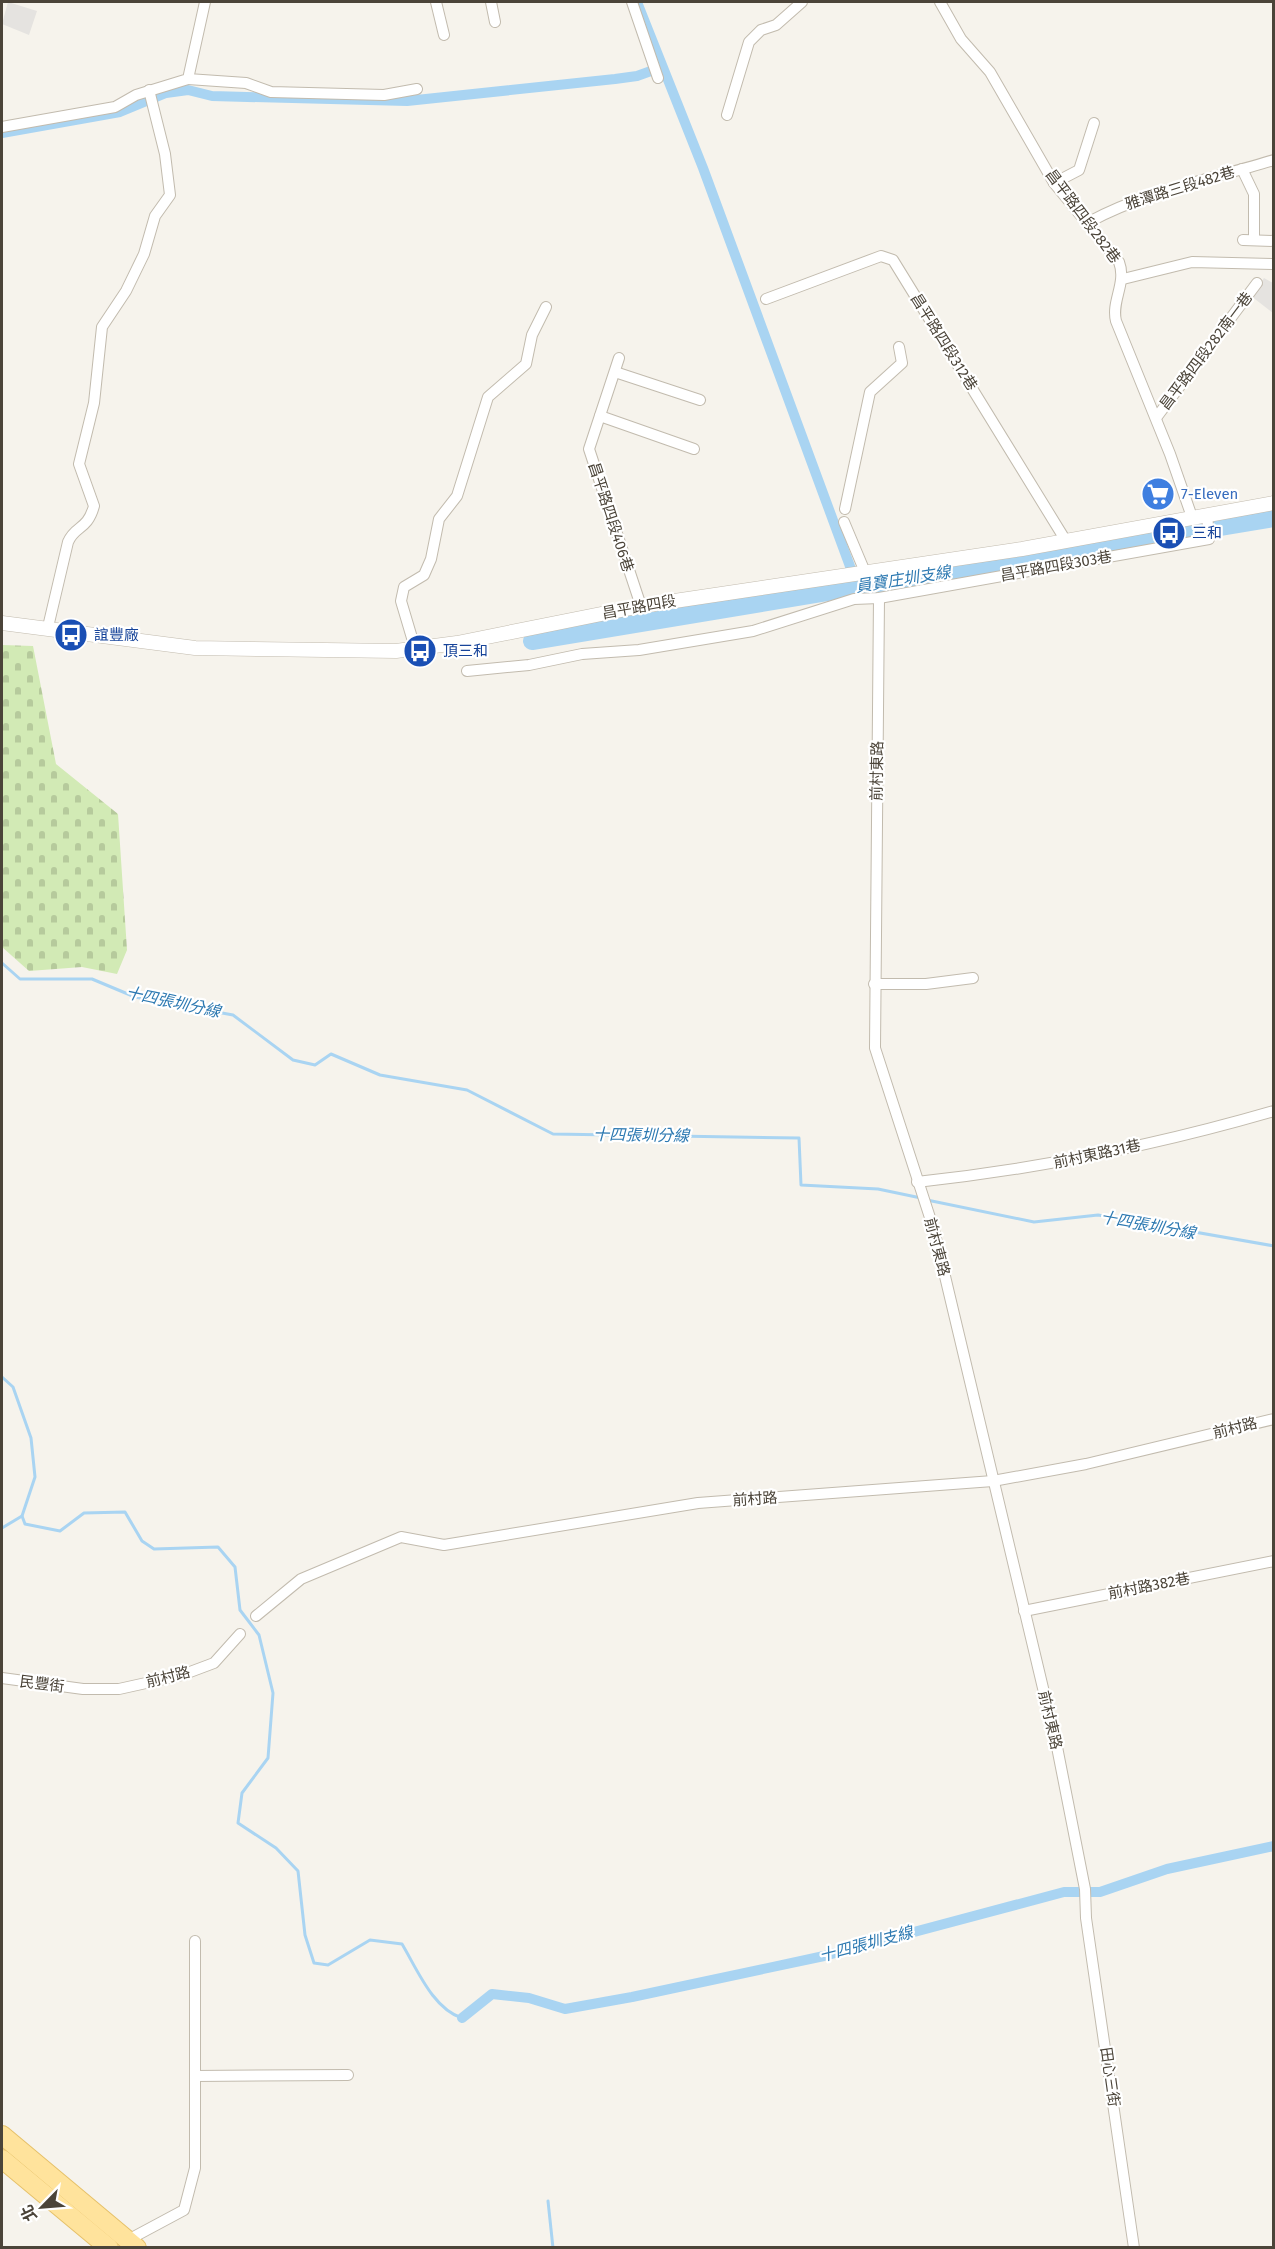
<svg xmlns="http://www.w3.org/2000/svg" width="1275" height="2249" viewBox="0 0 1275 2249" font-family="'Fira Sans','Noto Sans TC',sans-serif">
  <defs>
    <pattern id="cemetery-stones" width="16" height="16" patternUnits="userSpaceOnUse" patternTransform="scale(1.5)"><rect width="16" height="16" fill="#d2eab5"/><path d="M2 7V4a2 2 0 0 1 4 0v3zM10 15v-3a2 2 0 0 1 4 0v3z" fill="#b6ca9c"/></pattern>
  </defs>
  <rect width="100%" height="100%" fill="#f6f3ec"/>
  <polygon fill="url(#cemetery-stones)" points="2,645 33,646 56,764 118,814 127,950 117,974 82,967 29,971 2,947"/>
  <g fill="#e5e3e0">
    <polygon points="8,2 37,11 29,35 2,24"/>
    <polygon points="1264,278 1273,283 1273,313 1251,296"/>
  </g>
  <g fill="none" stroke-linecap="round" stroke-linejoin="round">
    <g stroke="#a9d4f2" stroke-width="3">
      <polyline points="2,963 20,979 92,979 135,997 233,1015 293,1060 315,1065 331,1054 380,1075 467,1090 553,1134 799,1138 801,1185 878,1189 921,1198"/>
      <polyline points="927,1200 1034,1222 1098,1215 1274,1246"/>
      <path d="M2,1377L13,1387L31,1438L35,1477L22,1516L25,1524L60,1531L84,1513L125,1512L142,1541L154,1549L218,1547L235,1567L240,1610L259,1635L273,1693L268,1758L242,1793L238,1823L276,1848L298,1871L305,1935L314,1963L328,1965L370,1940L402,1944C417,1969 433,2009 462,2018"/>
      <polyline points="2,1528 22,1516"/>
      <polyline points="548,2201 553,2248"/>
    </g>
    <g stroke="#a9d4f2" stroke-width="10">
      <polyline points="637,2 703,168 858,588"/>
      <polyline points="2,133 120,112 166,93 188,90 212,96 407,101 615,79 637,76 662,67"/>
      <polyline points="462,2018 492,1994 529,1998 565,2009 632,1997 824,1956 1064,1892 1100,1892 1167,1869 1274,1846"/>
    </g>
    <polyline stroke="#a9d4f2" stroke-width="18" points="532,641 1274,518"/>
    <defs>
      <g id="minor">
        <polyline points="436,2 444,35"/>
        <polyline points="491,2 495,22"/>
        <polyline points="632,2 658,78"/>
        <path d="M940,2L961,39L990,72L1054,183L1119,262C1127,283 1111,301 1116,321L1170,454L1192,517"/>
        <polyline points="188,79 246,83 271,92 384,95 417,89"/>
        <polyline points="727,115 749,42 761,30 776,25 802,2"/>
        <polyline points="2,127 115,107 136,95 188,79 205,2"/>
        <polyline points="1242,169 1254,194 1254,240"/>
        <polyline points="1054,183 1079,170 1094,123"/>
        <path d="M1089,222C1146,191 1212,179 1274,160"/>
        <polyline points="1243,240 1274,241"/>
        <polyline points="1123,279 1192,262 1274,264"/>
        <polyline points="766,299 881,256 893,260 1066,541"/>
        <polyline points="619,358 589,449 641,606"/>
        <polyline points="615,372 700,400"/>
        <polyline points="600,416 694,449"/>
        <polyline points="1156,418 1257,283"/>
        <polyline points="845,509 870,392 902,363 899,347"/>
        <polyline points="844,522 865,572"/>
        <polyline points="879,598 875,1048 934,1230 1057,1747 1085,1889 1086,1918 1134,2248"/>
        <path d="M48,627L68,542C75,525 87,531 94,506L79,464L94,403L102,327L126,291L144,254L155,216L170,195L165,154L149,90"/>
        <polyline points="415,648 401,601 404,587 424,575 431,559 439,519 457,496 488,397 526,364 532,335 546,307"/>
        <polyline points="467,671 529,665 582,654 639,650 753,631 854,599 879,598 1209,539 1207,514"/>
        <polyline points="874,984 926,984 973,978"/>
        <path d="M917,1182C1038,1169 1157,1145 1274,1111"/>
        <polyline points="1024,1611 1274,1561"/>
        <polyline points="256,1616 301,1579 401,1537 444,1545 698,1503 993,1481 1086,1464 1274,1419"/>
        <polyline points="2,1678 83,1689 119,1689 182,1675 214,1663 240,1634"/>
        <polyline points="195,2076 348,2075"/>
        <polyline points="128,2240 184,2210 195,2168 195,1941"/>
      </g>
      <polyline id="tertiary" points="2,623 195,648 396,651 457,643 641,606 1022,549 1274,503"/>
      <g id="primary">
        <polyline points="2,2135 137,2248"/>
        <polyline points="2,2159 109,2248"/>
      </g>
    </defs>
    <use href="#minor" stroke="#c2bbae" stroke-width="12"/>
    <use href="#tertiary" stroke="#c2bbae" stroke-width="15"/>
    <use href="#primary" stroke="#e6c16a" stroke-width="20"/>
    <use href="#minor" stroke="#fff" stroke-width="10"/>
    <use href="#tertiary" stroke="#fff" stroke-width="14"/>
    <use href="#primary" stroke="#ffe39c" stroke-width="18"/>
  </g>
  <defs>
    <symbol id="supermarket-disc" viewBox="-11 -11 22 22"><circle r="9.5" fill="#3f7fe0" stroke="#fff"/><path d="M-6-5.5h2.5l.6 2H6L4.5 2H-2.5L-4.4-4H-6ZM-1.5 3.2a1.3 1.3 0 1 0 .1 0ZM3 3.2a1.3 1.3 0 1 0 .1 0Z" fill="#fff"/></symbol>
    <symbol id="bus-disc" viewBox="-11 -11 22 22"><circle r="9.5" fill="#1a4fb4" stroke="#fff"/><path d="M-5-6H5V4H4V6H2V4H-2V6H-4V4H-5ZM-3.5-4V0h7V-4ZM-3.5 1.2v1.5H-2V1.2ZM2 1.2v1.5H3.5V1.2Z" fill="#fff"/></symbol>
  </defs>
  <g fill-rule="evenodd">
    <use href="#supermarket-disc" x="1139" y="475" width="38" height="38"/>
    <use href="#bus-disc" x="1150" y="514" width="38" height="38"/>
    <use href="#bus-disc" x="52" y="616" width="38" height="38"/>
    <use href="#bus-disc" x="401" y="632" width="38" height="38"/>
  </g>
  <g text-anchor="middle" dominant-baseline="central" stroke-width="4.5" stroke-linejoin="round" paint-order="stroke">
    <g font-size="15" fill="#4b4439" stroke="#fff">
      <text transform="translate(1180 188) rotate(-17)">雅潭路三段482巷</text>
      <text transform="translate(1083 216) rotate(53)">昌平路四段282巷</text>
      <text transform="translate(944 342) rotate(58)">昌平路四段312巷</text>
      <text transform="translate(1206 351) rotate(-53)">昌平路四段282南一巷</text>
      <text transform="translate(611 517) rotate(72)">昌平路四段406巷</text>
      <text transform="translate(1056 566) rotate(-10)">昌平路四段303巷</text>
      <text transform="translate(639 607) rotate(-10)">昌平路四段</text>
      <text transform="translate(877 771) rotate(-89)">前村東路</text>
      <text transform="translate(1097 1154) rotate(-12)">前村東路31巷</text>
      <text transform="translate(937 1247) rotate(75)">前村東路</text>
      <text transform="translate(1235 1428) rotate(-14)">前村路</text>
      <text transform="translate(755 1499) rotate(-4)">前村路</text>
      <text transform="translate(1149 1586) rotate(-11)">前村路382巷</text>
      <text transform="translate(168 1677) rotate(-14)">前村路</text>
      <text transform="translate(42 1684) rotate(7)">民豐街</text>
      <text transform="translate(1050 1720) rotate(77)">前村東路</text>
      <text transform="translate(1110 2077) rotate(82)">田心三街</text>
    </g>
    <g font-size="15" fill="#366cbe" stroke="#fff" text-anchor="start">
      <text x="1181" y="494">7-Eleven</text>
    </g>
    <g font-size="15" fill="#164399" stroke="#fff" text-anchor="start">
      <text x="1192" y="533">三和</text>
      <text x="94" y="635">誼豐廠</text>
      <text x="443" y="651">頂三和</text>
    </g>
    <g font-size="16" font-style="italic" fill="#2e7ab2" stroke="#fff">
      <text transform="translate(903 579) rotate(-9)">員寶庄圳支線</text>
      <text transform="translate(173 1002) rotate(12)">十四張圳分線</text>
      <text transform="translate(641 1135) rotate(1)">十四張圳分線</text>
      <text transform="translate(1148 1225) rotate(10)">十四張圳分線</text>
      <text transform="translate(866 1944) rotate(-15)">十四張圳支線</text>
    </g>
  </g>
  <rect width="1275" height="2249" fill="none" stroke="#4b4439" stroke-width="6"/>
  <g transform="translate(42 2207) rotate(245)" stroke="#ffffff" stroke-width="4.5" paint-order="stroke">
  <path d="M0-4.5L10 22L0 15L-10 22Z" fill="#4b4439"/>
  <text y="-9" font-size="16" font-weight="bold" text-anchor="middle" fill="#4b4439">北</text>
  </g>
</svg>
